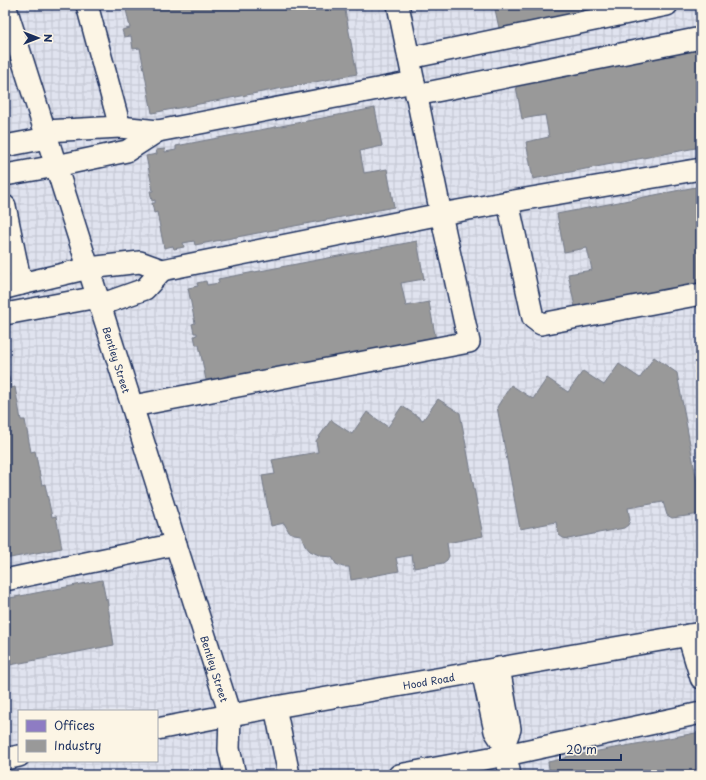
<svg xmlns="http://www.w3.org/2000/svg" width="706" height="780" viewBox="0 0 706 780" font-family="'Playpen Sans',sans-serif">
  <defs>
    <pattern id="industrial-grid" width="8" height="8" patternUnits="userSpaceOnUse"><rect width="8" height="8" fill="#e0e3ef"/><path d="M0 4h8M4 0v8" fill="none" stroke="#c0c3cf"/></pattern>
  </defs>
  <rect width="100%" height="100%" fill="#eceaeb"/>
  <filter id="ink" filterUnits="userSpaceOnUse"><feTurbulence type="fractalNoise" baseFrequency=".025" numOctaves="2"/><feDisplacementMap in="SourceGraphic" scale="8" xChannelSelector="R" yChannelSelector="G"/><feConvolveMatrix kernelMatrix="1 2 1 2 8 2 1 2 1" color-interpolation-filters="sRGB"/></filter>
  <g filter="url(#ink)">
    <path fill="url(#industrial-grid)" fill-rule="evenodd" d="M5,5H701V775H5ZM19,711H157V761H19Z"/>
    <polygon fill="#8e7cc3" stroke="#6c65a5" points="701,368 701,396 696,369"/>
    <g fill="#999" stroke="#737987">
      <polygon points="125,5 317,5 317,7 326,5 344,5 357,74 152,113 140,48 133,49 131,36 124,37 122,30 130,28"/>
      <polygon points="494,5 619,5 499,28"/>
      <polygon points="701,46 701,147 533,179 526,142 549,137 545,115 522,119 515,81"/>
      <polygon points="375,108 382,146 360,151 364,173 387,169 394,207 195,245 194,241 183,243 184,247 174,249 173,246 164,248 157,212 154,213 152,203 155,203 155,200 152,201 150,191 153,191 146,156 157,154 156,150 165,149 165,152 176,150 176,146"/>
      <polygon points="701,186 701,288 576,312 568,274 592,270 587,248 564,252 557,214"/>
      <polygon points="417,241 424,279 401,283 406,306 429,302 436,340 237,377 236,374 225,376 225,379 216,381 215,378 206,380 199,345 196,345 194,336 197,335 197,333 194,333 192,324 195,323 188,288 198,286 197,283 206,281 207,285 219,283 218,279"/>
      <polygon points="5,355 11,388 15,387 21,420 25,420 31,452 35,451 42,485 45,484 52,517 56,516 62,548 5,559"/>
      <polygon points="654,357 677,373 701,504 701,514 672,518 667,515 663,502 628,508 630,520 628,525 624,528 568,539 563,538 559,535 556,522 520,529 497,407 511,385 533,399 547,378 568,392 583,371 604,385 619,364 640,378"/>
      <polygon points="438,399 460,413 483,536 447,543 449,556 447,560 443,563 414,568 412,555 396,558 399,571 351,580 349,567 343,567 336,564 332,557 321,556 310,551 305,545 301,535 294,534 289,532 284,523 271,526 262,476 275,474 272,460 318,452 316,441 331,420 352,434 367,412 388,427 402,406 423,420"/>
      <polygon points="102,580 106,600 107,599 114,645 5,666 5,599"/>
      <polygon points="701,732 701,770 698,775 550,775 548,762 566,758 566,757"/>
    </g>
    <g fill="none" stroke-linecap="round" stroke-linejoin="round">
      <defs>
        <g id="minor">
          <path id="s1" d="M5,5L230,715L229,749L235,775"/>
          <polyline points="398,5 441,214 508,202 533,318 541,324 701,294"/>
          <polyline points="409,58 667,5"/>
          <polyline points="416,95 701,38"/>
          <polyline points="120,127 158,131 414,82"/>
          <polyline points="45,131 120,127 87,5"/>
          <polyline points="5,146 47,138"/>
          <polyline points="5,175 56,166 127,151 158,131"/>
          <polyline points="508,202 701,169"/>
          <polyline points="5,206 21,284 5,288"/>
          <polyline points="21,284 89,268 140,262 162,270 441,214 469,342 133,406"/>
          <polyline points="100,305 145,289 162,270"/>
          <polyline points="5,314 98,297"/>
          <polyline points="5,580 176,544"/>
          <polyline points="688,635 701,678"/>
          <polyline points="499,668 510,729 504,745"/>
          <polyline points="275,707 289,775"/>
          <path id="s2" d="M157,729L230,715L701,633"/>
          <polyline points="5,759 19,756"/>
          <polyline points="399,775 506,755 504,745 495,731 482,671"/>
          <polyline points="510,775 506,755 701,713"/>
        </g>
      </defs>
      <use href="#minor" stroke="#1b2f5e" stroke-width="24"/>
      <use href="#minor" stroke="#fcf5e5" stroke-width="21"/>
    </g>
  </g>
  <g text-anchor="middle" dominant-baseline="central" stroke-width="4" stroke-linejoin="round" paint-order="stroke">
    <g font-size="10" fill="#1b2f5e" stroke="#fcf5e5">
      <text stroke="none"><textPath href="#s1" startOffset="372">Bentley Street</textPath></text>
      <text stroke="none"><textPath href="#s1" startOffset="696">Bentley Street</textPath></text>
      <text stroke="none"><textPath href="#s2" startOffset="276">Hood Road</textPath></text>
    </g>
  </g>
  <rect width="706" height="780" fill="none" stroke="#fcf5e5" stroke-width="20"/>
  <rect x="10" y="10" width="686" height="760" fill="none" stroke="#1b2f5e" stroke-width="1.5" filter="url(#ink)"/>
  <rect x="18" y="710" width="140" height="52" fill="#fcf5e5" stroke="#a2a6af"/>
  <rect x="26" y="720" width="20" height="12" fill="#8e7cc3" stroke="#a2a6af"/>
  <text x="54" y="730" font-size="12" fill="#1b2f5e">Offices</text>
  <rect x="26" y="740" width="20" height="12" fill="#999999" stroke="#a2a6af"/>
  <text x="54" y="750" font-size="12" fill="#1b2f5e">Industry</text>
  <g transform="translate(38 38) rotate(90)" stroke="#fcf5e5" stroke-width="3" paint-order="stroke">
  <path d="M0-3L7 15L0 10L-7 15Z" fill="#1b2f5e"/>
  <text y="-6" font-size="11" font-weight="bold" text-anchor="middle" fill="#1b2f5e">N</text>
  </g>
  <path d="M560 754v6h61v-6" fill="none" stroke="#1b2f5e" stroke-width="2"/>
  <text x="566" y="754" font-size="12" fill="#1b2f5e" stroke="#fcf5e5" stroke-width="3" paint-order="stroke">20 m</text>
</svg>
